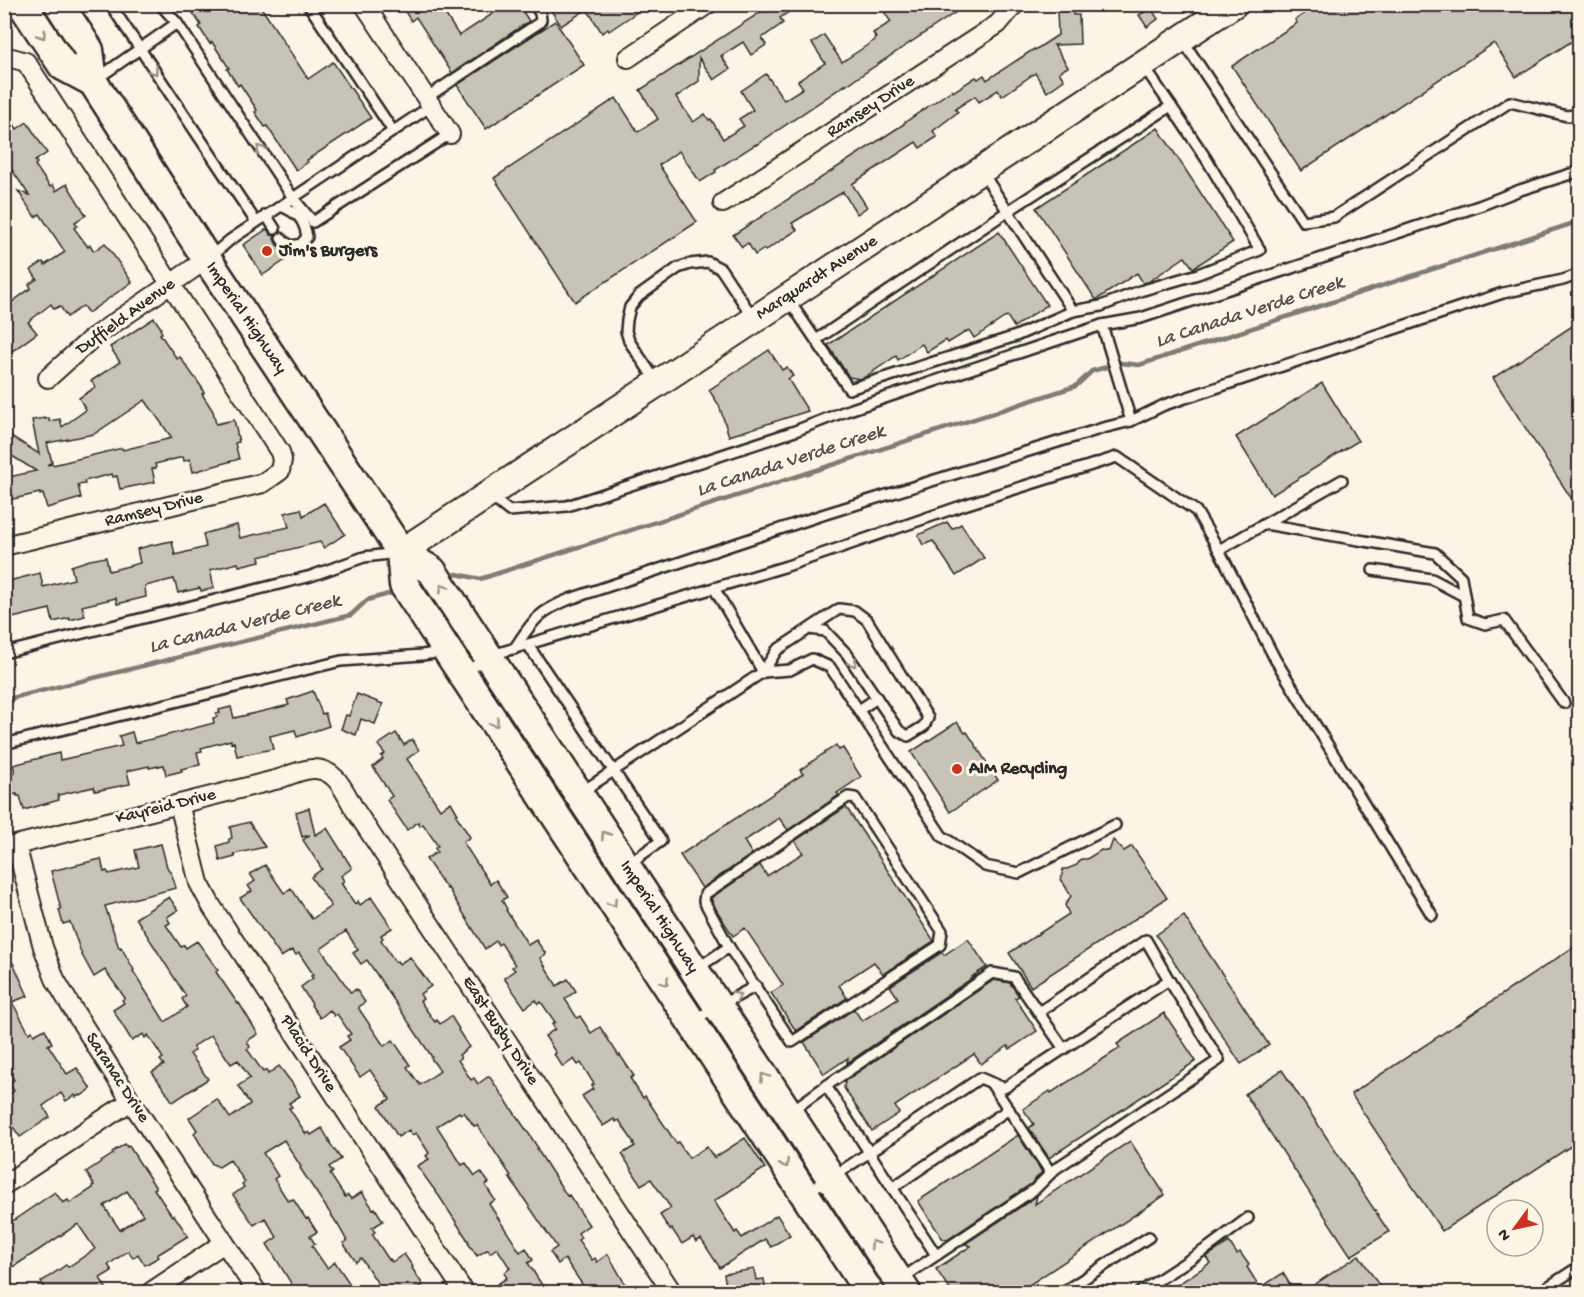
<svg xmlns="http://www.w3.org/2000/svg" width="1584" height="1297" viewBox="0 0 1584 1297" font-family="'Gochi Hand',sans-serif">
  <rect width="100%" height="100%" fill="#fcf5e5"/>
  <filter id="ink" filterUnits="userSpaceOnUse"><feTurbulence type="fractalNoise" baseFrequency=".0167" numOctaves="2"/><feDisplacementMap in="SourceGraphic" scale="12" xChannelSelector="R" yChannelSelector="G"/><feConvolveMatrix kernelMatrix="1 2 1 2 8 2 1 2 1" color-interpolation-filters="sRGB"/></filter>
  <g filter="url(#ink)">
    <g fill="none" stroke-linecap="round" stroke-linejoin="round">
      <g stroke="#7d7b74" stroke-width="4.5">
        <polyline points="447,577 457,574 480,579 1076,386 1092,371 1121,363 1139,365 1580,221"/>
        <polyline points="4,700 351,615 367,600 396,592"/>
      </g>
    </g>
    <g fill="#c8c3b7" stroke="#2b2b2b" stroke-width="1.5" fill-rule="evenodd">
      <polygon points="187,4 259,4 308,79 333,62 371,118 307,160 308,162 296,170 267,126 265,127 255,112 257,110 240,84 238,86 227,69 229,68 212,42 210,44 199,27 201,25"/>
      <polygon points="400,4 439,4 459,36 494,13 489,4 518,4 529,21 452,73 416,17 411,21"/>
      <polygon points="547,4 649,4 609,31 608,29 602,33 587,9 561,26"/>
      <polygon points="773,4 800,4 780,18 783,23 762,38 766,45 751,55 743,42 721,56 730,69 714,80 699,58 699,81 676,97 693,122 705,114 709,120 711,119 723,139 744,126 739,119 753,110 741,91 766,74 784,100 803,88 798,81 825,63 812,43 824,35 842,62 875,40 874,39 876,38 873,33 891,22 879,4 968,4 845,86 845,85 756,145 756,144 715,170 716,172 700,182 679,151 659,165 697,222 575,302 494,178 616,98 638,132 658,119 640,90"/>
      <polygon points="1319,4 1580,4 1580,36 1516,77 1494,43 1301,171 1232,66 1297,23 1295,20"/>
      <polygon points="1151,8 1158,19 1147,27 1139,15"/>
      <polygon points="1057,9 1073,9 1073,15 1079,15 1080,44 1054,45 1068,67 1059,72 1064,80 1047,92 1035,73 1002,96 998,90 979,102 975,96 955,109 958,112 933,131 937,137 920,148 916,142 852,184 867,207 857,214 843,192 794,222 792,223 797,230 765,251 764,249 755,255 748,243 742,247 733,235 904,124 904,123 952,90 953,92 976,77 978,79 984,75 987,80 1034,49 1035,50 1058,35"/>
      <polygon points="555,21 584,65 486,129 457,85"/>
      <polygon points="27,122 47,153 35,161 37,163 35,165 50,187 53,185 56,191 67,184 86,215 75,222 77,226 74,228 88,247 90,245 94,251 105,243 132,282 88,313 83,306 67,317 60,306 54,309 51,304 28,322 37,333 4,357 4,308 31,288 29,284 37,279 31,270 43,262 45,265 65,252 40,214 35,217 18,191 29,195 4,158 4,131 14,124 17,129"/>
      <polygon points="1158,128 1233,242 1193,268 1185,257 1148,282 1143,283 1137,273 1096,300 1036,208"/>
      <polygon points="267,229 271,235 275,236 274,239 277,245 286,250 290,257 263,275 243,245"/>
      <polygon points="999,232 1047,305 1014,327 1007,316 974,338 969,330 948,343 946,340 927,352 922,344 898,360 896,356 865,377 860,379 849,377 828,345"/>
      <path d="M154,318L161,328L160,329L162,333L160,334L177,359L180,357L203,389H202L204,393L202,394L213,411L216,424L234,420L239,442L235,443L239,459L193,472L190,459L184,461L183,457L155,464L156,468L152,469L155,482L120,489L117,476L113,477L112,474L84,481L85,484L78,485L81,498L47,508L43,494L40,495V493L4,501V478L36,471L4,451V446L11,436L39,454L32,420L45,418V419L49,418V421L60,419L62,427L86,410L79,398L96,387L91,381L120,362L110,347ZM145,400L172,438L123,450L122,448L53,465V464L47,465L52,462L47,443L94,434Z"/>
      <polygon points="1580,321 1580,512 1493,378"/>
      <polygon points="769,350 782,370 787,367 793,376 788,379 808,411 729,436 719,405 709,390"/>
      <polygon points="1322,383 1358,441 1272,495 1236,437"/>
      <polygon points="324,503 345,534 324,548 320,542 259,557 260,561 239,566 238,563 210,570 214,588 201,591 200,588 178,593 174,579 145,586 146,597 117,604 116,598 82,606 85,616 70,620 70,618 53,622 50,609 4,620 4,598 9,597 5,582 40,573 43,587 74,579 71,566 90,560 106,557 109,571 140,563 137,549 152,545 172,541 175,555 206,547 203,534 217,530 237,525 240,538 289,527 285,513 301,509 303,516"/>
      <polygon points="947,522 952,529 961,524 984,558 956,576 933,541 923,545 918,535"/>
      <polygon points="313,691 322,714 325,713 329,726 297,737 295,730 270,736 273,749 237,756 234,742 231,743 231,740 201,748 202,751 197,752 200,765 181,769 182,771 166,775 164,765 149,768 149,766 127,771 130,784 95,791 94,787 58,795 59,800 24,810 20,796 17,796 17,794 6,796 4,790 4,775 15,772 13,765 59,753 60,760 122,746 119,736 132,732 135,743 160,737 214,723 213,718 217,717 216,713 220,713 219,710 231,707 234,718 289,705 287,700"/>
      <polygon points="357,694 383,704 375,724 361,719 356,735 341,729 346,715 349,716"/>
      <polygon points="957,722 965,733 967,732 998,780 950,812 911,752"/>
      <polygon points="396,733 404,745 412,739 419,750 407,759 440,809 451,802 458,814 456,815 470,837 463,842 490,884 496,880 507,897 502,900 507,909 506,910 528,945 536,940 546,954 540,958 557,986 568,979 576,991 565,999 577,1018 580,1016 591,1033 600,1027 619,1056 620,1055 634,1076 630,1078 643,1098 645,1096 676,1143 678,1142 689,1158 707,1147 714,1158 745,1138 765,1168 714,1201 735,1233 737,1231 742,1238 777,1215 790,1235 771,1247 765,1239 720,1268 701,1239 696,1242 693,1237 682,1244 672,1229 670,1230 660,1215 671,1208 651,1179 641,1185 622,1154 635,1146 633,1144 634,1143 619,1120 616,1122 614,1119 603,1126 582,1096 593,1089 591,1086 594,1084 581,1063 578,1065 574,1059 563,1067 554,1054 556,1053 545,1036 555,1029 552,1024 555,1022 541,1002 538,1004 536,1000 525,1008 504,978 515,970 512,967 515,965 501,943 498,945 496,941 485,949 448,888 447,889 426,859 437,852 435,848 438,846 423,824 420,826 418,822 407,830 387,800 392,796 373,767 383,759 381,756 385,754 378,745"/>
      <polygon points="836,745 839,750 843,748 861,777 837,793 839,795 788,830 779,818 744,841 752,854 702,888 680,855 803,774 800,770"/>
      <polygon points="846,807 934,941 883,974 874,962 839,985 847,998 796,1031 771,993 783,985 745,928 733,936 717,911 711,898 760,865 767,876 803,853 795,841"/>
      <path d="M309,808L315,835L327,828L352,868L341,876L344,881L341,883L355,904L358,901L360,905L371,897L392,928L381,935L383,938L381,940L395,962L397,961L399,964L410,957L431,986L420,994L423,999L420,1001L435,1022L437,1020L440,1024L451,1016L459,1029L458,1030L469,1047L459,1055L461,1058L458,1060L471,1080L474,1078L478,1084L489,1076L529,1134L538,1148L537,1149L567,1196L569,1195L589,1225L578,1233L581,1238L578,1240L592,1260L595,1258L597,1262L608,1254L630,1293H588L565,1259L558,1264L550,1252L557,1247L509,1177L511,1176L477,1125L474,1126L464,1112L461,1114L459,1112L437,1126L438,1128L462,1165L466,1163L475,1176L481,1172L489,1183L485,1185L495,1200L489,1204L520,1252L526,1248L533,1260L528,1263L547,1293H501L496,1285L507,1278L504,1273L510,1268L497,1248L490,1253L488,1249L477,1256L468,1243L469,1242L439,1196L417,1166L429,1159L426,1156L429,1153L416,1133L412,1135L409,1130L398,1137L379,1106L390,1099L370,1070L360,1077L339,1047L350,1040L347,1036L351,1034L337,1014L334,1016L330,1010L320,1018L311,1005L312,1004L301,987L313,978L311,976L313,974L299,953L296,955L292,950L281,957L240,898L252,891L248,886L255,881L250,874L265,865L284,893L291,888L312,919L331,906L311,877L322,869L303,840L310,835L302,837L296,812ZM346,931L358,950L353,953L361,964L367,960L432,1057L431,1058L440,1071L420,1085L407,1067L410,1065L393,1040L384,1046L359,1009V1007L365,1002L356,989L351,993L321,949Z"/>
      <polygon points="249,822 265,847 234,854 235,857 220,861 217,846 229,842 229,839 232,838 230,827"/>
      <polygon points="1113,840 1124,851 1132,846 1167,898 1031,987 1009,953 1069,914 1065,905 1071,896 1061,879 1063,869 1067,869 1077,865 1081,859 1087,859 1101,850 1109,851"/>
      <polygon points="161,844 167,867 172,875 176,888 105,906 119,948 121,947 134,970 133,971 165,1022 187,1007 182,999 186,996 136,918 169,897 178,910 167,917 170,923 166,925 181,947 184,945 186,948 197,941 218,970 216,972 238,1004 239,1003 258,1034 247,1041 250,1047 247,1049 263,1072 266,1070 268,1074 279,1066 292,1083 300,1096 289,1103 292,1107 289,1108 306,1134 309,1132 311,1135 322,1128 330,1142 329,1142 341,1159 329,1167 333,1172 330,1174 345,1197 348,1195 351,1199 362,1192 373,1209 375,1208 383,1221 372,1228 375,1232 372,1234 389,1260 390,1259 392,1262 404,1254 413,1267 412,1268 423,1285 411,1293 384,1293 361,1258 356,1262 343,1243 347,1241 338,1225 300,1168 301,1167 284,1140 263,1153 278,1176 274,1179 288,1201 293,1199 306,1219 308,1218 317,1232 310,1236 315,1244 312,1246 327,1268 335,1262 356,1293 297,1293 267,1244 277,1237 265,1218 254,1225 233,1195 244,1187 242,1184 245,1182 230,1160 219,1167 212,1164 194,1133 197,1130 189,1118 217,1099 230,1118 250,1104 238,1086 250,1078 238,1060 231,1064 211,1035 193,1047 195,1050 190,1054 208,1079 173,1102 152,1072 164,1065 160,1060 163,1058 148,1035 145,1038 143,1034 132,1041 113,1010 124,1003 122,1000 125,998 105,970 94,977 82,955 70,922 63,924 59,910 61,909 51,871 101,859 104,872 107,871 109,874 139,867 135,850"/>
      <polygon points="1184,916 1269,1045 1241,1064 1156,935"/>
      <polygon points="968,939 987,967 973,976 975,976 847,1063 848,1058 824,1074 804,1042 854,1009 862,1021 898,998 890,986 942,952 944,955"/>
      <polygon points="1580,943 1580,1140 1442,1231 1351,1094"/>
      <polygon points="13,963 28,996 12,1002 29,1033 32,1031 34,1035 45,1029 52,1043 48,1045 67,1074 77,1068 91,1089 81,1096 80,1095 76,1097 75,1095 66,1101 61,1093 43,1106 50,1117 20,1137 13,1127 9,1129 4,1122 4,1098 14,1091 9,1083 14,1080 4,1062 4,966"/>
      <polygon points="994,980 1010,983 1019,996 1015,998 1037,1031 1010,1049 1008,1046 981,1064 974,1054 895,1106 899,1113 872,1131 844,1088 845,1081"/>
      <polygon points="1164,1013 1196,1061 1049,1158 1029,1128 1034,1124 1023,1109 1050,1091 1051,1093 1120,1048 1117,1044"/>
      <polygon points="1282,1070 1389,1232 1351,1256 1245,1094"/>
      <polygon points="1018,1135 1042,1172 1031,1184 947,1240 942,1238 918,1201"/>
      <polygon points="1130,1141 1165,1195 1017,1293 952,1293 936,1269 971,1246 965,1244 1037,1196 1035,1204"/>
      <path d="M125,1144L127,1147L129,1146L141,1165L156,1188L154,1189L172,1216L174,1215L188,1236L157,1255L159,1257L145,1265L138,1254L133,1258L128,1251L108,1265L112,1271L100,1278L109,1293H48L41,1282L66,1265L68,1267L95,1249L78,1224L4,1273V1227L55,1192L63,1203L68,1200L70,1203L93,1188L92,1186L94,1185L86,1172L113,1154L112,1152ZM127,1191L143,1215L120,1230L104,1206Z"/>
      <polygon points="1229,1242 1237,1254 1240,1252 1249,1265 1247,1267 1260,1288 1283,1273 1295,1293 1165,1293 1210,1263 1206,1257"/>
      <polygon points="1359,1255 1384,1293 1302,1293"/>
      <polygon points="754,1269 756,1280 764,1279 766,1293 727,1293 724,1274"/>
    </g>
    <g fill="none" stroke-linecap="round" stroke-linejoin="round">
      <defs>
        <g id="lane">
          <polyline points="110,4 256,222"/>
          <polyline points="160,4 177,23 293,198 313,222 450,134"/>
          <polyline points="308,4 393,131"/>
          <polyline points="1183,41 1303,221 1334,217 1510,102 1567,116 1580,114"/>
          <polyline points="98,78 177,23"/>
          <polyline points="426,98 539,23 541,20 540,13 534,4"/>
          <polyline points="266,215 275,229"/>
          <path d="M281,238L283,241L292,246L301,244L307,237C304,219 298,213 281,206"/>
          <polyline points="209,258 230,240 431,106"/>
          <polyline points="788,299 849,389 1016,336 1073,311 982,172"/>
          <polyline points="1073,311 1101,306 1140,291 1198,274 1260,250 1207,160 1171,106"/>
          <polyline points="1102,325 1131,421"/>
          <polyline points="816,340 1008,211 1171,106 1143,65"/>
          <polyline points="656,381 629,341 626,331 627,320 630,307 639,296 678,268 690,264 708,262 721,269 754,319"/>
          <polyline points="490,496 509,511 567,506 795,431 846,411 1102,325 1141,318 1479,206 1520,190 1580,171"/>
          <polyline points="1265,524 1435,553 1461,577 1468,618 1485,624 1504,620 1564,703"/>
          <polyline points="1219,550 1342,480"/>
          <polyline points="1373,570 1432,579 1464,596"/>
          <polyline points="528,645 661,841 627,865"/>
          <path d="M514,649C533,621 537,612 570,599L822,515L1103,428L1131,421L1164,405L1503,293L1563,280L1580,274"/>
          <polyline points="4,653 311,576 364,557 397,553"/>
          <polyline points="763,672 790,670 812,659 830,667 942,836 985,866 1019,873 1115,825"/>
          <polyline points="763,672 777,650 839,609 855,611 867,620 928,718 924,726 908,736 899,731 847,654 825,631 809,629"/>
          <polyline points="464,673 488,657 502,652 787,566 964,505 1117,457 1196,511 1219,550 1275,659 1432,915"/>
          <polyline points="859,710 877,698"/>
          <polyline points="4,744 341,661 422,655 442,652"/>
          <polyline points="580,793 763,672 714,588"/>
          <polygon points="848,797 855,798 942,931 940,945 792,1042 729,947 704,901 705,894"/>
          <polyline points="696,969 729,947"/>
          <polyline points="1039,1012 1146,940 1169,980"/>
          <polyline points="693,1020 756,986"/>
          <polyline points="991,1083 1051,1173"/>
          <polyline points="790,1112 826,1086"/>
          <polyline points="892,1188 1009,1109"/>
          <polyline points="806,1192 831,1178 980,1078 1004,1088 1169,980 1219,1060 1055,1169 1035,1189 901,1279"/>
          <polyline points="936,1255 826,1086 992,973 1014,977 1064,1049"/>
          <polyline points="1063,1292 1149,1237"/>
          <polyline points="1140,1292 1209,1247 1248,1218"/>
          <polyline points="1540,1292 1580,1266"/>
        </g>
        <g id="street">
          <polyline points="364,4 450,134"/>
          <polyline points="4,58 12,58 26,62 280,452 282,460 280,471 263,483 4,546"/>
          <polyline points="628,58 708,4"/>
          <polyline points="723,203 998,24 1015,4"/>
          <polyline points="48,378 91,339 207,259"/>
          <polyline points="179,804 199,883 212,907 464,1292"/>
          <polyline points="16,845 43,947 55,979 69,1003 131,1101 257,1292"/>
          <path d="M4,848L279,779C289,775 301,770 312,769C336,767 345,793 355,810L672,1292"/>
          <polyline points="4,1185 131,1101"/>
          <polyline points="151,1292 224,1243"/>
        </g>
        <polyline id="secondary" points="401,552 1234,4"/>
        <g id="primary">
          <polyline points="22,4 63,66 93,82"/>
          <polyline points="59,4 89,50 93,82 207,259 401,552 432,571 906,1292"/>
          <polyline points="401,552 404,585 869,1292"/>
        </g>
      </defs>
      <use href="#lane" stroke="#2b2b2b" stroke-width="14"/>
      <use href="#street" stroke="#2b2b2b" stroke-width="22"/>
      <use href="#secondary" stroke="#2b2b2b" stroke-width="30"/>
      <use href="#primary" stroke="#2b2b2b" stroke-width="33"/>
      <use href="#lane" stroke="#fcf5e5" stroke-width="9"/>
      <use href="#street" stroke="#fcf5e5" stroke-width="18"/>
      <use href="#secondary" stroke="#fcf5e5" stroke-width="26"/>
      <use href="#primary" stroke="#fcf5e5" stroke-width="28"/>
    </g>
    <defs><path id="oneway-chevron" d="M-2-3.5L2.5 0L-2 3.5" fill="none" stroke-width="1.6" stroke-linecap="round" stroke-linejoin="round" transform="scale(1.5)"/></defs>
    <g stroke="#949088">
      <use href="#oneway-chevron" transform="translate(42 35) rotate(57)"/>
      <use href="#oneway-chevron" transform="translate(154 71) rotate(56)"/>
      <use href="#oneway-chevron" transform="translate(260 149) rotate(-123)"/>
      <use href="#oneway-chevron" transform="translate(443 588) rotate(-124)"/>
      <use href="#oneway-chevron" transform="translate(853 663) rotate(56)"/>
      <use href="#oneway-chevron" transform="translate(495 723) rotate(57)"/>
      <use href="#oneway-chevron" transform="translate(605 835) rotate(-123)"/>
      <use href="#oneway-chevron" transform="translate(613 903) rotate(57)"/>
      <use href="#oneway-chevron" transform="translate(665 982) rotate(57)"/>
      <use href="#oneway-chevron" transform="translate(737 996) rotate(-27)"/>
      <use href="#oneway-chevron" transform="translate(764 1077) rotate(-123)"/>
      <use href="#oneway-chevron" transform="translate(785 1164) rotate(57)"/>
      <use href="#oneway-chevron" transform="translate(874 1244) rotate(-123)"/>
    </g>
  </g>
  <g fill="#c8321e" stroke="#fcf5e5" stroke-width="2">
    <circle cx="267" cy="251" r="6"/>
    <circle cx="957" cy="769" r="6"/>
  </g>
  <g text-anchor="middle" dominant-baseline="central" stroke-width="6" stroke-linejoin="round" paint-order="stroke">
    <g font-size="18" fill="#2b2b2b" stroke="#fcf5e5">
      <text transform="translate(871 107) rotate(-33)">Ramsey Drive</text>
      <text transform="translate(817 278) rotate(-33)">Marquardt Avenue</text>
      <text transform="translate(126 317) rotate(-36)">Duffield Avenue</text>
      <text transform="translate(246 318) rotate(56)">Imperial Highway</text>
      <text transform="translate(154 510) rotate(-14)">Ramsey Drive</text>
      <text transform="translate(166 807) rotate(-14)">Kayreid Drive</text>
      <text transform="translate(659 917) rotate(57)">Imperial Highway</text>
      <text transform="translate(500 1031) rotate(57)">East Busby Drive</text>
      <text transform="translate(308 1054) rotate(57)">Placid Drive</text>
      <text transform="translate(117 1078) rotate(57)">Saranac Drive</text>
    </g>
    <g font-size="18" font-weight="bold" fill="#2b2b2b" stroke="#fcf5e5" text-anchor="start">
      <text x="279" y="251">Jim's Burgers</text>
      <text x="969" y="769">AIM Recycling</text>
    </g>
    <g font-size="20" font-style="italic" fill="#545350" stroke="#fcf5e5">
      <text transform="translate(1250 313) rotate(-18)">La Canada Verde Creek</text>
      <text transform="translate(791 462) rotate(-18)">La Canada Verde Creek</text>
      <text transform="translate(245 625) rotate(-14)">La Canada Verde Creek</text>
    </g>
  </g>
  <rect width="1584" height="1297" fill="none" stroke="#fcf5e5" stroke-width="24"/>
  <rect x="12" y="12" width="1560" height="1273" fill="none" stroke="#2b2b2b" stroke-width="2" filter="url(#ink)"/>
  <g transform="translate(1515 1228) rotate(237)"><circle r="28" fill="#fcf5e5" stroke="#a8a49b" stroke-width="1.5"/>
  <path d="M0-4.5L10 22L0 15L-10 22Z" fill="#c8321e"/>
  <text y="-9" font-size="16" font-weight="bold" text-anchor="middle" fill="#2b2b2b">N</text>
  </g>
</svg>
